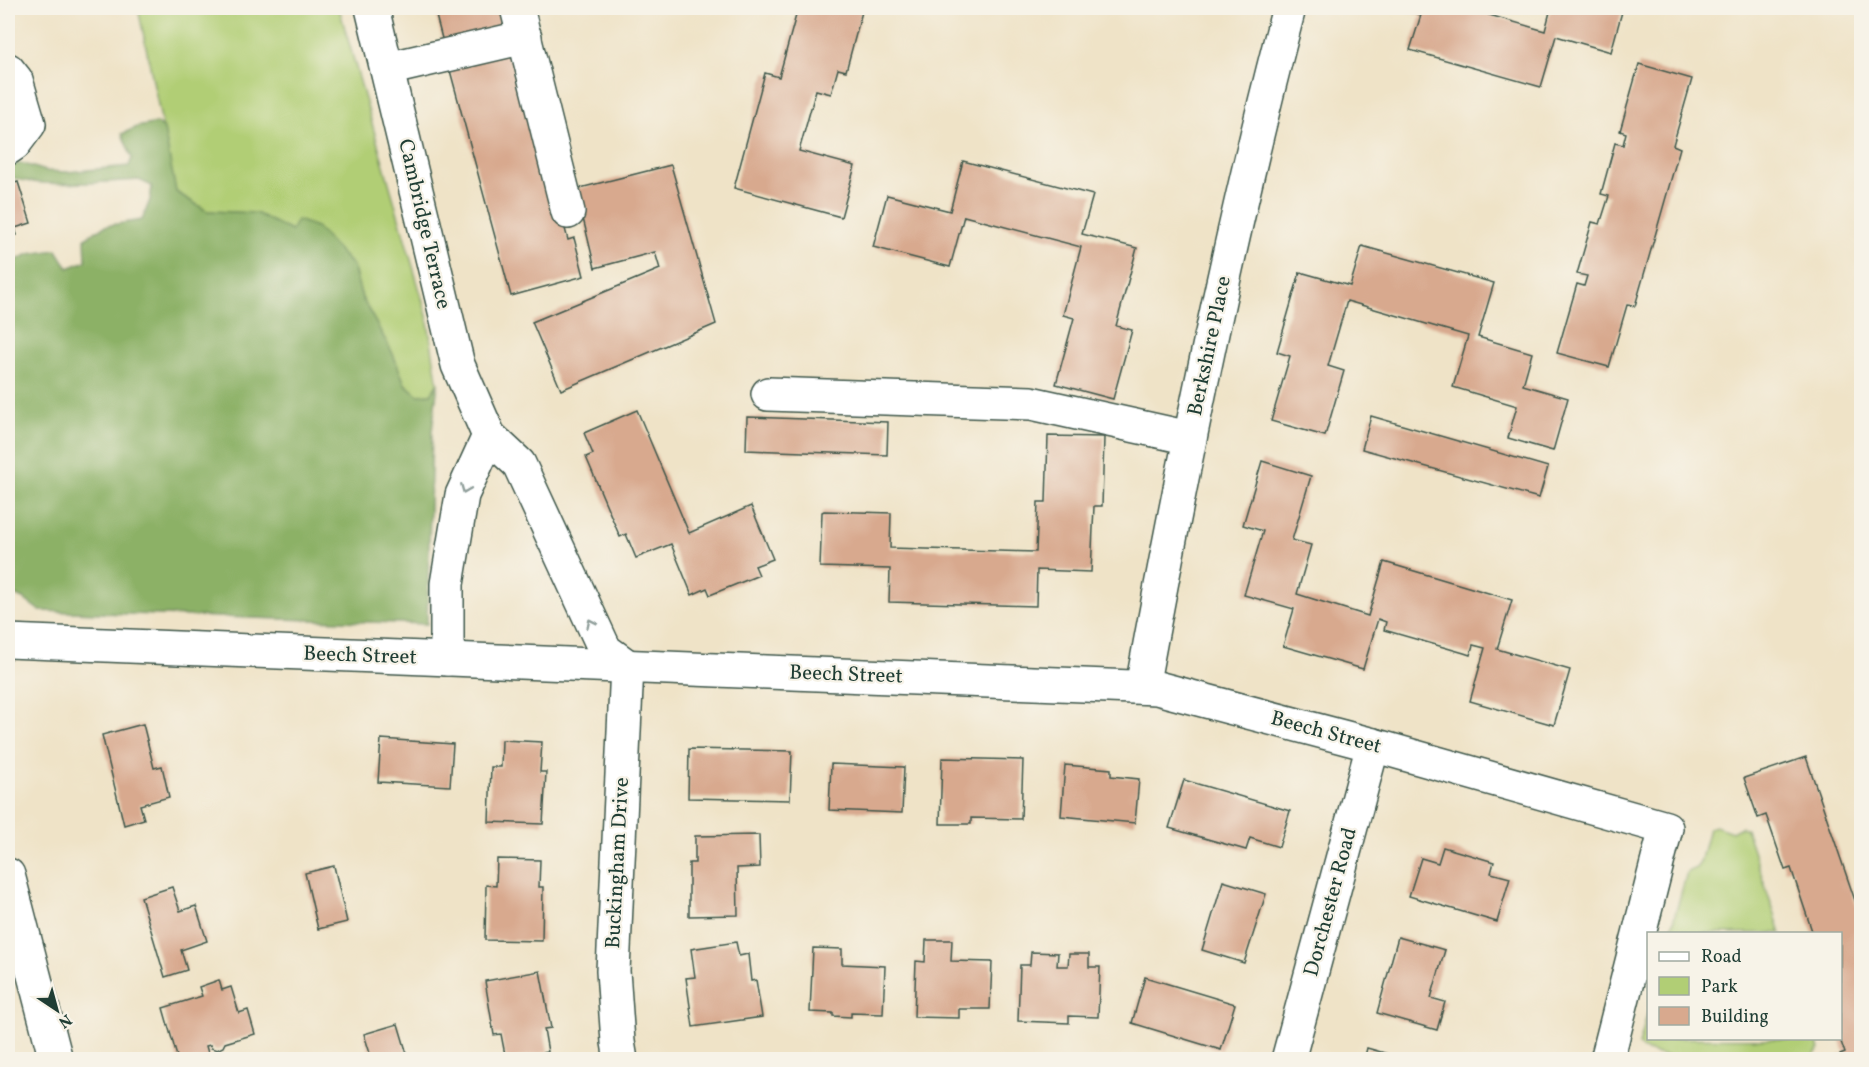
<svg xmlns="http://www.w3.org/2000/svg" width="1869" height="1067" viewBox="0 0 1869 1067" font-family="Vollkorn,serif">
  <rect width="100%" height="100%" fill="#f7f3e8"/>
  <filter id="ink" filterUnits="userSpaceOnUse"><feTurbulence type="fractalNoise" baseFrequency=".0167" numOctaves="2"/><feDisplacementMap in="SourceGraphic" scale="12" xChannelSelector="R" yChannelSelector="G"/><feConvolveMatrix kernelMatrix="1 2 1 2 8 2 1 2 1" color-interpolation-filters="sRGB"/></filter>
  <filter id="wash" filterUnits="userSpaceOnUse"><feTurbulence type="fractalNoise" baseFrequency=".008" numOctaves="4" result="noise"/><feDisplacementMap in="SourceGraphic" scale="24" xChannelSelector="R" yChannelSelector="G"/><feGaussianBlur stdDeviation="1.35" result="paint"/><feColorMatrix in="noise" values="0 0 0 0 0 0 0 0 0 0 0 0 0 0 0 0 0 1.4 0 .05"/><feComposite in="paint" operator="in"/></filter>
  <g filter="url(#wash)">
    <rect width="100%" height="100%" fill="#efe3c7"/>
    <g fill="#b1ce75" stroke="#688654" stroke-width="1.5">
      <polygon points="138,8 339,8 427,316 438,386 431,394 418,395 405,384 392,352 362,298 353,266 256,213 207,211 176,192"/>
      <polygon points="1715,826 1732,832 1741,827 1746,829 1781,933 1670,933 1687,872 1696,868 1700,863 1709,828"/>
      <polygon points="1648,1011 1648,1038 1816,1039 1820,1049 1810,1059 1802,1059 1798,1056 1795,1060 1677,1059 1643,1050 1639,1045"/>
    </g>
    <path fill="#8cb166" stroke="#56774d" stroke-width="1.5" d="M157,123L164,129L176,192L207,211L256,213L291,231L297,220L316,227L353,266L362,298L392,352L405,384L418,395L431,394L438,383L432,431L427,624L40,611L25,600L8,592V264L29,254L57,250L68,268L86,261L85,238L105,226L142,220L150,200L152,186L139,180C111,181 29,190 8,175V167L21,163L46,171L67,172L129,166L132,158L122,134L137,127Z"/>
    <g id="blocks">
      <g fill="#d8a98e">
        <polygon points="434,8 512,8 518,32 445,50"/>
        <polygon points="798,8 863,8 846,71 838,69 831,94 816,90 799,151 855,166 841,217 734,188 765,73 779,77"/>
        <polygon points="1397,8 1465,8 1545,31 1551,8 1623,8 1611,52 1556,36 1541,87 1410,50 1421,15"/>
        <polygon points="516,44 568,240 574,238 584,276 511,296 448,63"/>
        <polygon points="1639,64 1692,79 1673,145 1680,148 1635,306 1627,305 1609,367 1557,353 1577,284 1584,286 1587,276 1577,274 1592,222 1600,224 1609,196 1601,194 1615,143 1623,145 1626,133 1620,131"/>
        <polygon points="963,161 1093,195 1082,234 1137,248 1116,326 1132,330 1113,399 1056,384 1074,318 1063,315 1081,247 964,216 950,267 873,247 887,195 950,211"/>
        <polygon points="671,165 716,324 561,390 532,322 660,269 655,252 595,268 576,189"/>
        <polygon points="18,182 31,223 15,228 17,235 8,238 8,185"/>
        <polygon points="1362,246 1494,283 1478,337 1532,353 1523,385 1568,398 1553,451 1508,438 1517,406 1453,387 1468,336 1347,301 1328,366 1344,371 1325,436 1271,421 1290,356 1277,352 1300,272 1350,286"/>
        <polygon points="637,410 689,533 751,506 773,559 755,566 759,575 710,595 707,588 692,595 671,544 636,558 626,534 620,537 586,457 593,454 584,433"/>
        <polygon points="1371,416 1548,467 1539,498 1362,449"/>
        <polygon points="747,417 888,422 887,455 746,450"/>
        <polygon points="1048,436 1104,437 1102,506 1094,506 1091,572 1037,570 1036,606 889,602 890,569 820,567 822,512 824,511 891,513 890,548 1036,552 1038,502 1046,502"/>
        <polygon points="1262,461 1311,476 1292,540 1311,545 1297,594 1368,616 1384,562 1512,600 1497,649 1570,670 1554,725 1470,701 1485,648 1473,645 1470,655 1464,653 1384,630 1386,622 1378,619 1363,669 1283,646 1294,609 1244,595 1263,531 1243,525"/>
        <polygon points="143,724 154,768 162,766 169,797 140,805 144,819 124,825 102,735"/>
        <polygon points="381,739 453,744 450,786 378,782"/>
        <polygon points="502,740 542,742 540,772 546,772 543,824 489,822 491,767 501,767"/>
        <polygon points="689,749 792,751 790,800 688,798"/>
        <polygon points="1806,757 1862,921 1862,1060 1842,1060 1840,1055 1845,1053 1840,1039 1840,934 1813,934 1791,868 1785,870 1766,815 1758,818 1744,778"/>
        <polygon points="942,758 1023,760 1021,819 971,818 971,824 940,824"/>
        <polygon points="831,764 904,767 902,813 829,810"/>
        <polygon points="1065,765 1111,769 1111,776 1139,779 1135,823 1061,816"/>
        <polygon points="1184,780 1290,811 1279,847 1250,838 1246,850 1169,828"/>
        <polygon points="759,835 760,867 737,868 738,915 689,916 689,863 695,863 695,836"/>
        <polygon points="1443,847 1494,862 1491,873 1510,878 1497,922 1409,896 1421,858 1438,863"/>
        <polygon points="497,859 540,860 539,887 543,887 542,941 485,940 486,885 496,886"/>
        <polygon points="334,866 347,922 318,929 305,873"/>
        <polygon points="1223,881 1266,894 1244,963 1202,950"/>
        <polygon points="172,887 180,911 196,906 207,941 181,950 187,970 165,977 141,897"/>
        <polygon points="1398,937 1445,950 1431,998 1445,1002 1437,1030 1377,1013"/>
        <polygon points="926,940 952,940 951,961 992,962 990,1009 959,1009 959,1018 914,1017 916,961 925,962"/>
        <polygon points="736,942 739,956 748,954 751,981 756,980 762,1017 693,1027 686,978 695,977 691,949"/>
        <polygon points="813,948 842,949 842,964 885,966 883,1014 851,1013 851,1017 833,1016 833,1013 810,1012"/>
        <polygon points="1031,952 1058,953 1057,966 1068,966 1069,954 1089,954 1089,967 1100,967 1098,1017 1069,1016 1069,1023 1018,1021 1020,965 1030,965"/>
        <polygon points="540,971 551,1028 544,1029 548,1052 506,1060 501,1034 494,1035 485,981"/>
        <polygon points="1145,977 1235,1004 1221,1050 1132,1023"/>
        <polygon points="219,980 222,990 231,987 239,1013 248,1010 255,1034 225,1043 223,1047 217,1050 211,1048 210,1045 206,1046 210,1060 178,1060 163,1008 202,996 199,987"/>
        <polygon points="398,1024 407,1054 387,1060 372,1060 364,1034"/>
        <polygon points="1367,1048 1406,1059 1406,1060 1364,1060"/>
      </g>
    </g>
  </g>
  <g filter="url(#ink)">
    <use href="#blocks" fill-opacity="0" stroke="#3e564a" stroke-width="1.5"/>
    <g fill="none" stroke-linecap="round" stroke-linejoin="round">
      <defs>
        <g id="minor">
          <polyline points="372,8 458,365 489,436 519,464 605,650 627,666 613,971 618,1042 621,1060"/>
          <polyline points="517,8 568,212"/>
          <polyline points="387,69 525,37"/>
          <polyline points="8,70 16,80 29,124 14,144 8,148"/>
          <polyline points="768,394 1031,403 1190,438"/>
          <polyline points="8,641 1157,688 1373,745 1666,828 1607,1060"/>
          <polyline points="447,659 447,584 462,495 489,436"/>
          <path d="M1142,687C1184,460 1230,232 1289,8"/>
          <polyline points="8,875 56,1060"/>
          <polyline points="1288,1060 1373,745"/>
        </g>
      </defs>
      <use href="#minor" stroke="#3e564a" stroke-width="36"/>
      <use href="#minor" stroke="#fff" stroke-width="33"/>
    </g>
    <defs><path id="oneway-chevron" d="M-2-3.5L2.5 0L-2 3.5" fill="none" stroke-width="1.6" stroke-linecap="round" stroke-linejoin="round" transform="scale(1.5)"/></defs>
    <g stroke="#8f9e9a">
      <use href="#oneway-chevron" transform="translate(465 489) rotate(112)"/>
      <use href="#oneway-chevron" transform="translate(591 623) rotate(-115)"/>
    </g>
  </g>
  <g text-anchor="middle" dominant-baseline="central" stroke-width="4.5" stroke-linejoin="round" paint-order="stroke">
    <g font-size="21" fill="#1f3d34" stroke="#f7f3e8">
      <text transform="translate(424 224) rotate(77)">Cambridge Terrace</text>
      <text transform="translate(1210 346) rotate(-78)">Berkshire Place</text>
      <text transform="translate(360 656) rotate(2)">Beech Street</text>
      <text transform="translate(846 675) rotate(2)">Beech Street</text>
      <text transform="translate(1326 733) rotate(15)">Beech Street</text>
      <text transform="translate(618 863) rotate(-87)">Buckingham Drive</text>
      <text transform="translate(1331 902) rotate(-75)">Dorchester Road</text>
    </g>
  </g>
  <rect width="1869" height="1067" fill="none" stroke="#f7f3e8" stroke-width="30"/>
  <rect x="1647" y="932" width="195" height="108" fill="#f7f3e8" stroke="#a1aaa0" stroke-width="1.5"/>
  <rect x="1659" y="952" width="30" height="9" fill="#ffffff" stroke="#a1aaa0" stroke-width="1.5"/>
  <text x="1701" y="962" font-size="18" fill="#1f3d34">Road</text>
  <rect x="1659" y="977" width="30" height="18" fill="#b1ce75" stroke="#a1aaa0" stroke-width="1.5"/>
  <text x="1701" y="992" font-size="18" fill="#1f3d34">Park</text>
  <rect x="1659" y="1007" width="30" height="18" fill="#d8a98e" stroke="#a1aaa0" stroke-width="1.5"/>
  <text x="1701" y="1022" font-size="18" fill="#1f3d34">Building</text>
  <g transform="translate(57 1010) rotate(144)" stroke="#f7f3e8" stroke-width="4.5" paint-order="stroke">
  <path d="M0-4.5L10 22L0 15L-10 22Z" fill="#1f3d34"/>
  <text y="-9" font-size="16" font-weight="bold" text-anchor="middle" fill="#1f3d34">N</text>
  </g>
</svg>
